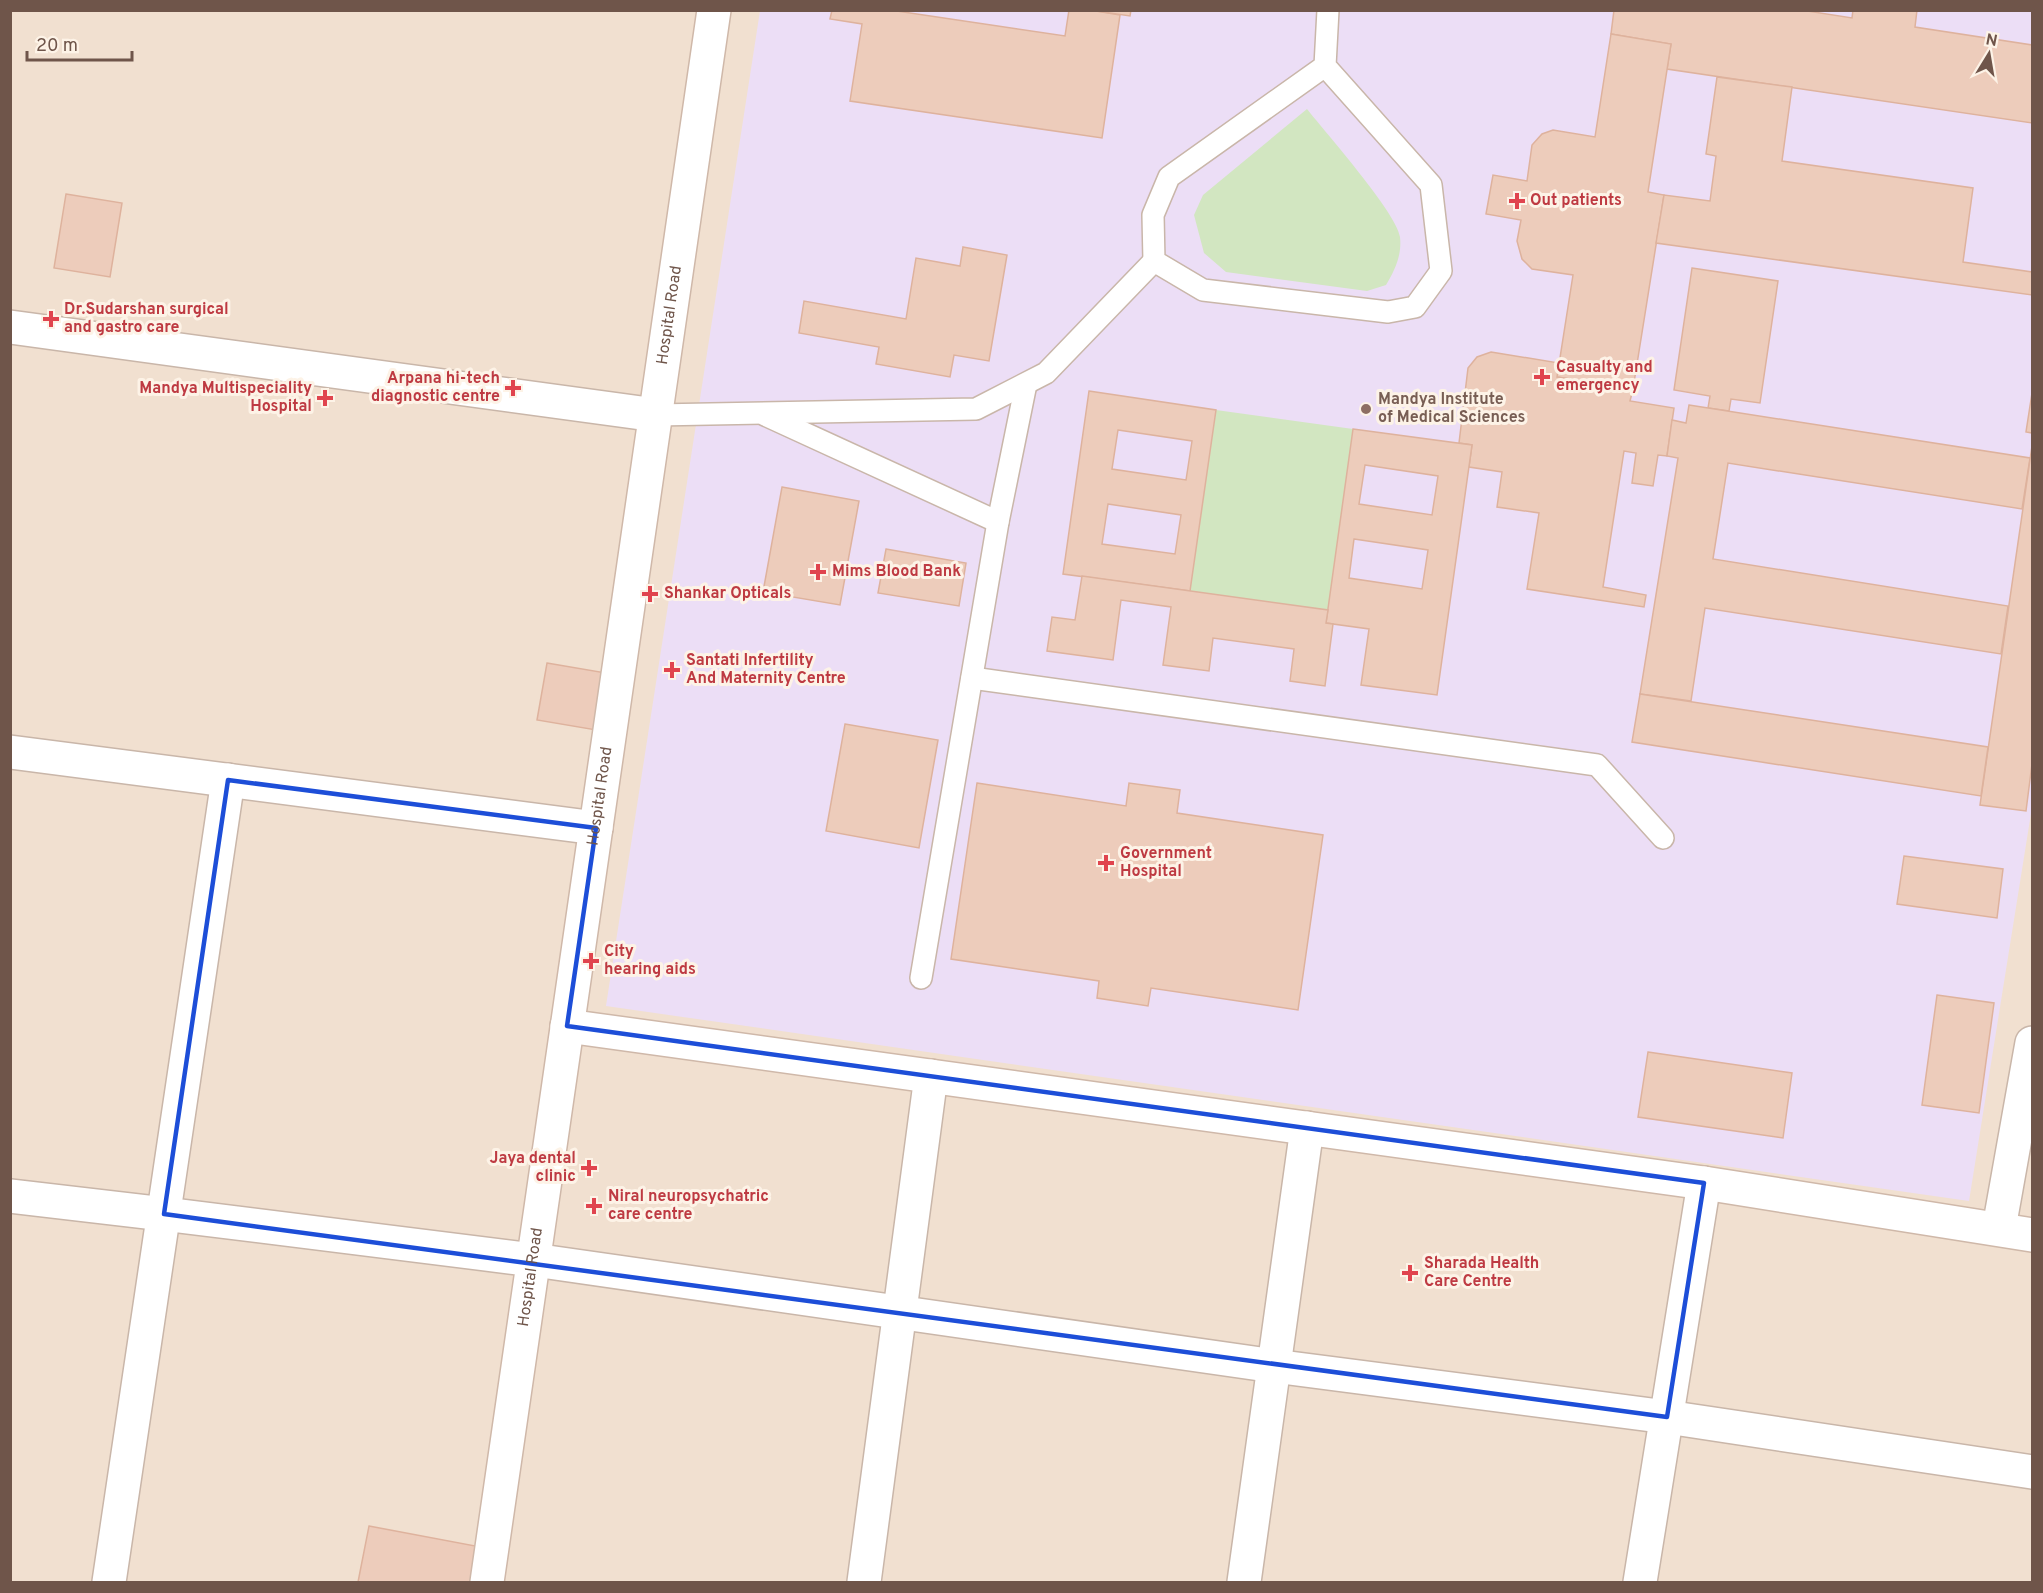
<svg xmlns="http://www.w3.org/2000/svg" width="2043" height="1593" viewBox="0 0 2043 1593" font-family="Overpass,sans-serif">
  <rect width="100%" height="100%" fill="#faefe1"/>
  <rect fill="#f1e0d0" x="11" y="11" width="2021" height="1571"/>
  <polygon fill="#ecdef6" points="760,11 2032,11 2032,807 1969,1201 606,1006"/>
  <g fill="#d2e6c1">
    <path d="M1307,109C1325,132 1397,213 1400,237C1402,255 1395,270 1386,285L1367,291L1226,272L1204,253L1194,215L1203,195Z"/>
    <polygon points="1216,410 1353,429 1328,610 1190,591"/>
  </g>
  <g fill="#edccbb" stroke="#deb29d" stroke-width="1.5" fill-rule="evenodd">
    <polygon points="832,10 890,10 1065,36 1069,10 1090,10 1120,15 1102,138 850,101 862,24 830,19"/>
    <polygon points="1090,10 1131,10 1130,16"/>
    <polygon points="1614,10 1801,10 1852,18 1853,10 1917,10 1915,27 2032,45 2032,123 1667,69 1671,44 1611,34"/>
    <polygon points="1611,34 1671,44 1648,192 1664,195 1633,389 1557,377 1573,275 1532,269 1522,259 1517,241 1521,220 1486,214 1493,175 1527,181 1532,145 1542,134 1553,130 1595,137"/>
    <polygon points="1717,77 1792,87 1782,161 1973,188 1963,262 2032,272 2032,295 1656,243 1664,195 1710,201 1716,156 1706,154"/>
    <polygon points="66,194 122,203 110,277 54,268"/>
    <polygon points="963,247 1007,255 989,361 954,355 950,377 876,364 879,347 799,333 804,301 906,319 916,258 960,266"/>
    <polygon points="1692,268 1778,281 1760,403 1731,399 1729,411 1708,408 1710,396 1674,390"/>
    <polygon points="1491,352 1559,363 1557,377 1633,389 1630,401 1674,408 1667,456 1658,455 1653,486 1632,483 1636,453 1624,451 1603,587 1646,595 1644,607 1527,589 1539,513 1497,507 1502,472 1469,467 1472,445 1459,443 1468,368 1477,357"/>
    <path d="M1089,391L1216,410L1190,591L1063,574ZM1118,430L1192,441L1186,480L1112,469ZM1108,504L1181,515L1175,554L1102,544Z"/>
    <polygon points="2032,393 2032,433 2026,432"/>
    <polygon points="1689,405 2030,458 2022,509 1728,463 1713,559 2008,606 2001,654 1705,608 1691,701 1640,694 1678,458 1667,456 1672,420 1686,423"/>
    <path d="M1353,429L1472,445L1437,695L1361,685L1369,629L1326,623ZM1365,465L1438,476L1432,515L1359,504ZM1354,539L1428,550L1422,589L1349,578Z"/>
    <polygon points="2032,446 2032,764 2026,811 1980,805"/>
    <polygon points="782,487 859,501 840,605 763,592"/>
    <polygon points="886,549 966,563 959,606 878,593"/>
    <polygon points="1082,576 1328,610 1326,623 1333,624 1325,686 1290,681 1294,649 1213,638 1209,671 1163,665 1171,607 1121,600 1113,660 1047,651 1052,617 1075,620"/>
    <polygon points="547,663 612,674 602,731 537,720"/>
    <polygon points="1640,694 1988,747 1981,796 1632,742"/>
    <polygon points="845,724 938,740 919,848 826,831"/>
    <polygon points="977,783 1126,806 1129,783 1180,790 1177,813 1323,835 1298,1010 1151,988 1148,1006 1097,998 1099,981 951,959"/>
    <polygon points="1904,856 2003,869 1997,918 1897,904"/>
    <polygon points="1937,995 1994,1003 1979,1113 1922,1105"/>
    <polygon points="1648,1052 1792,1073 1783,1138 1638,1117"/>
    <polygon points="369,1526 486,1548 480,1582 358,1582"/>
  </g>
  <g fill="none" stroke-linecap="round" stroke-linejoin="round">
    <defs>
      <g id="lane">
        <polyline points="1325,66 1169,177 1153,215 1154,261 1203,290 1388,312 1415,307 1441,271 1431,185 1325,66 1328,10"/>
        <polyline points="656,415 976,409 1046,373 1154,261"/>
        <polyline points="765,415 998,522"/>
        <polyline points="972,678 1597,765 1663,838"/>
        <polyline points="921,978 998,522 1026,384"/>
      </g>
      <g id="street">
        <polyline points="10,327 656,415"/>
        <polyline points="10,752 596,828"/>
        <polyline points="10,1196 164,1214 534,1260 1274,1366 1667,1417 2032,1472"/>
        <polyline points="1999,1228 2032,1043"/>
        <polyline points="109,1582 228,780"/>
        <polyline points="864,1582 931,1076"/>
        <polyline points="1244,1582 1307,1128"/>
        <polyline points="1640,1582 1704,1183"/>
      </g>
      <g id="secondary">
        <polyline points="567,1026 1704,1183 2032,1235"/>
        <path id="s1" d="M487,1582L714,10"/>
      </g>
    </defs>
    <use href="#lane" stroke="#c9b6a9" stroke-width="24"/>
    <use href="#street" stroke="#c9b6a9" stroke-width="36"/>
    <use href="#secondary" stroke="#cfb8a9" stroke-width="36"/>
    <use href="#lane" stroke="#fff" stroke-width="21"/>
    <use href="#street" stroke="#fff" stroke-width="33"/>
    <use href="#secondary" stroke="#fff" stroke-width="33"/>
  </g>
  <path fill="none" stroke="#1d4ed8" stroke-width="4.5" stroke-linejoin="round" d="M228,780L596,828L567,1026L1704,1183L1667,1417L164,1214Z"/>
  <g fill="#e0444e" stroke="#fdf3e7" stroke-width="2">
    <path d="M1514 192h6v6h6v6h-6v6h-6v-6h-6v-6h6z"/>
    <path d="M48 310h6v6h6v6h-6v6h-6v-6h-6v-6h6z"/>
    <path d="M1539 368h6v6h6v6h-6v6h-6v-6h-6v-6h6z"/>
    <path d="M510 379h6v6h6v6h-6v6h-6v-6h-6v-6h6z"/>
    <path d="M322 389h6v6h6v6h-6v6h-6v-6h-6v-6h6z"/>
    <path d="M815 563h6v6h6v6h-6v6h-6v-6h-6v-6h6z"/>
    <path d="M647 585h6v6h6v6h-6v6h-6v-6h-6v-6h6z"/>
    <path d="M669 661h6v6h6v6h-6v6h-6v-6h-6v-6h6z"/>
    <path d="M1103 854h6v6h6v6h-6v6h-6v-6h-6v-6h6z"/>
    <path d="M588 952h6v6h6v6h-6v6h-6v-6h-6v-6h6z"/>
    <path d="M586 1159h6v6h6v6h-6v6h-6v-6h-6v-6h6z"/>
    <path d="M591 1197h6v6h6v6h-6v6h-6v-6h-6v-6h6z"/>
    <path d="M1407 1264h6v6h6v6h-6v6h-6v-6h-6v-6h6z"/>
  </g>
  <circle fill="#8d6e63" stroke="#fdf3e7" stroke-width="2" cx="1366" cy="409" r="6"/>
  <g text-anchor="middle" dominant-baseline="central" stroke-width="6" stroke-linejoin="round" paint-order="stroke">
    <g font-size="16" font-weight="bold" fill="#be3a42" stroke="#fdf3e7" text-anchor="start">
      <text x="1530" y="201">Out patients</text>
      <text x="64" y="310">Dr.Sudarshan surgical<tspan x="64" dy="18">and gastro care</tspan></text>
      <text x="1556" y="368">Casualty and<tspan x="1556" dy="18">emergency</tspan></text>
      <text x="500" y="379" text-anchor="end">Arpana hi-tech<tspan x="500" dy="18">diagnostic centre</tspan></text>
      <text x="312" y="389" text-anchor="end">Mandya Multispeciality<tspan x="312" dy="18">Hospital</tspan></text>
      <text x="832" y="572">Mims Blood Bank</text>
      <text x="664" y="594">Shankar Opticals</text>
      <text x="686" y="661">Santati Infertility<tspan x="686" dy="18">And Maternity Centre</tspan></text>
      <text x="1120" y="854">Government<tspan x="1120" dy="18">Hospital</tspan></text>
      <text x="604" y="952">City<tspan x="604" dy="18">hearing aids</tspan></text>
      <text x="576" y="1159" text-anchor="end">Jaya dental<tspan x="576" dy="18">clinic</tspan></text>
      <text x="608" y="1197">Niral neuropsychatric<tspan x="608" dy="18">care centre</tspan></text>
      <text x="1424" y="1264">Sharada Health<tspan x="1424" dy="18">Care Centre</tspan></text>
    </g>
    <g font-size="16" fill="#6f554a" stroke="#fdf3e7">
      <text stroke="none"><textPath href="#s1" startOffset="1280">Hospital Road</textPath></text>
      <text stroke="none"><textPath href="#s1" startOffset="794">Hospital Road</textPath></text>
      <text stroke="none"><textPath href="#s1" startOffset="308">Hospital Road</textPath></text>
    </g>
    <g font-size="16" font-weight="bold" fill="#785e54" stroke="#fdf3e7" text-anchor="start">
      <text x="1378" y="400">Mandya Institute<tspan x="1378" dy="18">of Medical Sciences</tspan></text>
    </g>
  </g>
  <rect width="2043" height="1593" fill="none" stroke="#6f554a" stroke-width="24"/>
  <g transform="translate(1989 54) rotate(11)" stroke="#fdf3e7" stroke-width="4.5" paint-order="stroke">
  <path d="M0-4.5L10 22L0 15L-10 22Z" fill="#6f554a"/>
  <text y="-9" font-size="16" font-weight="bold" text-anchor="middle" fill="#6f554a">N</text>
  </g>
  <path d="M27 51v9h105v-9" fill="none" stroke="#6f554a" stroke-width="3"/>
  <text x="36" y="51" font-size="18" fill="#6f554a" stroke="#fdf3e7" stroke-width="4.5" paint-order="stroke">20 m</text>
</svg>
